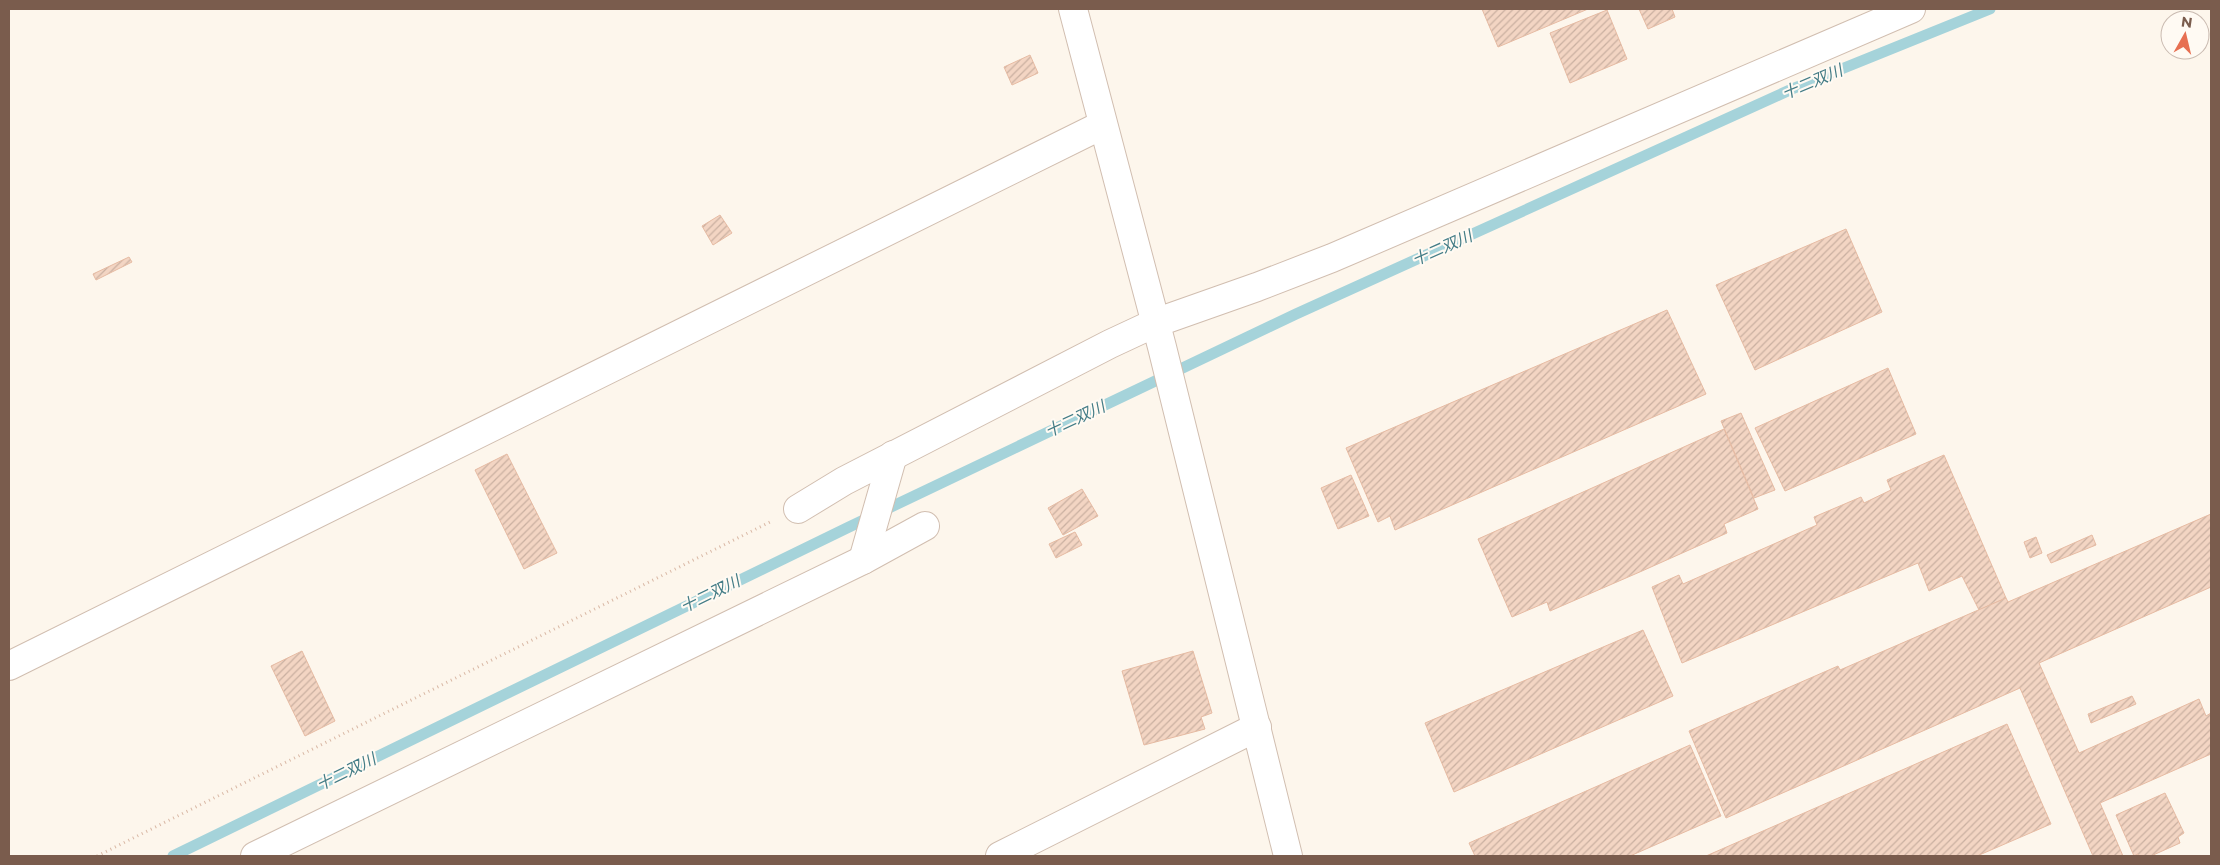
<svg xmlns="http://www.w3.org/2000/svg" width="2220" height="865" viewBox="0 0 2220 865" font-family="Montserrat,'Noto Sans JP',sans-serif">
  <defs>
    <pattern id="building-hatch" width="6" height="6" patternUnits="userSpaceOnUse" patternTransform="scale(1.25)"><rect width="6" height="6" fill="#f3d5c3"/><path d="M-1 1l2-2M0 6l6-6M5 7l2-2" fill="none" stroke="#cab0a1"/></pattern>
  </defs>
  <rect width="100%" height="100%" fill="#fdf6ec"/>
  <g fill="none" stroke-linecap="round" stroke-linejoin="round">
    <polyline stroke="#a5d3da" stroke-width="11" points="173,856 849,527 1296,314 1792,89 1990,9"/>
  </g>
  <g fill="url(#building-hatch)" stroke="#e6bba3">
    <polygon points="1482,9 1588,9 1498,47"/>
    <polygon points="1639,9 1672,9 1675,17 1648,29"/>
    <polygon points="1607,10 1627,59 1570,83 1550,33"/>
    <polygon points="1030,55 1038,73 1012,85 1004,67"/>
    <polygon points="720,215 732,233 713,245 702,226"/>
    <polygon points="1846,229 1882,312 1755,370 1716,285"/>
    <polygon points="129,257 132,262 96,280 93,274"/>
    <polygon points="1667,310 1706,394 1395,530 1390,516 1378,522 1346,448"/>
    <polygon points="1888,368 1916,434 1785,491 1755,428"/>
    <polygon points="1741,413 1775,490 1754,498 1721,421"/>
    <polygon points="1724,429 1758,509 1724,524 1727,533 1642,571 1550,611 1547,602 1512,617 1478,539"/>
    <polygon points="507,454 557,553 524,569 475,470"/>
    <polygon points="1944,455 2006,598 1979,610 1962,576 1929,591 1918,563 1682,663 1652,587 1679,575 1683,584 1817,525 1814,517 1861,497 1864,503 1891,490 1887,480"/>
    <polygon points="1351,475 1369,516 1338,529 1321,488"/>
    <polygon points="1082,489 1098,516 1063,535 1048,508"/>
    <polygon points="2211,514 2211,587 2039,663 2079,753 2199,699 2206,716 2211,713 2211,754 2100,803 2123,856 2093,856 2020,688 1726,818 1689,731 1838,666 1840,670 2006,598 2008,602"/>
    <polygon points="1075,532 1082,545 1056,558 1049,544"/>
    <polygon points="2092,535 2096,545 2051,563 2047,555"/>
    <polygon points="2036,537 2042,553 2030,558 2024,542"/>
    <polygon points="1643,630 1673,696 1454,792 1425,723"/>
    <polygon points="302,651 335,721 305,736 271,666"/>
    <polygon points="1193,651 1212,713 1201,717 1205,729 1144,745 1122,671"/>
    <polygon points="2132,696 2136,704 2091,723 2088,714"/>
    <polygon points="2007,724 2051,824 1977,856 1706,856"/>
    <polygon points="1690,745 1721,816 1630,856 1475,856 1469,843"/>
    <polygon points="2165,793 2184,833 2178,837 2180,843 2151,856 2139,856 2138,854 2134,856 2116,815"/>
  </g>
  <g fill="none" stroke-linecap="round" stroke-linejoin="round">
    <defs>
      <g id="minor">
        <polyline points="1073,9 1162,347 1288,856"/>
        <polyline points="798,509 844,481 1110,344 1155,323 1257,287 1332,258 1911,9"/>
        <polyline points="863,560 893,455"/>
        <polyline points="9,666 1102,125"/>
        <polyline points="255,856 863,560 925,526"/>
        <polyline points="1000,856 1257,727"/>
      </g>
    </defs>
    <use href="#minor" stroke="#d1beb0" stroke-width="30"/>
    <polyline stroke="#d9b8a5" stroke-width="3" stroke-dasharray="1 4" stroke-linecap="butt" points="97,856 770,522"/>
    <use href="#minor" stroke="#fff" stroke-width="28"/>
  </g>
  <g text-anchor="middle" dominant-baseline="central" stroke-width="4" stroke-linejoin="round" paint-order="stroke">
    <g font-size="16" font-style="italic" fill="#437c86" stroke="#fffaf3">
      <text transform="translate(1812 82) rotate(-23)">十二双川</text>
      <text transform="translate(1442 248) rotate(-24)">十二双川</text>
      <text transform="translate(1075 419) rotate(-25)">十二双川</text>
      <text transform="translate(710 594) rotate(-26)">十二双川</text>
      <text transform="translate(346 772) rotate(-26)">十二双川</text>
    </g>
  </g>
  <rect width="2220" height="865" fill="none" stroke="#7a5c4d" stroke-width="20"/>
  <g transform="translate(2185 35) rotate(8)"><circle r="24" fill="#fffaf3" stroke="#cabbb1"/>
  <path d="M0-4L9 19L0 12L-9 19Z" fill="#e76f51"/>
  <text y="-8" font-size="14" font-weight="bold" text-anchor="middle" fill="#7a5c4d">N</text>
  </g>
</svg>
